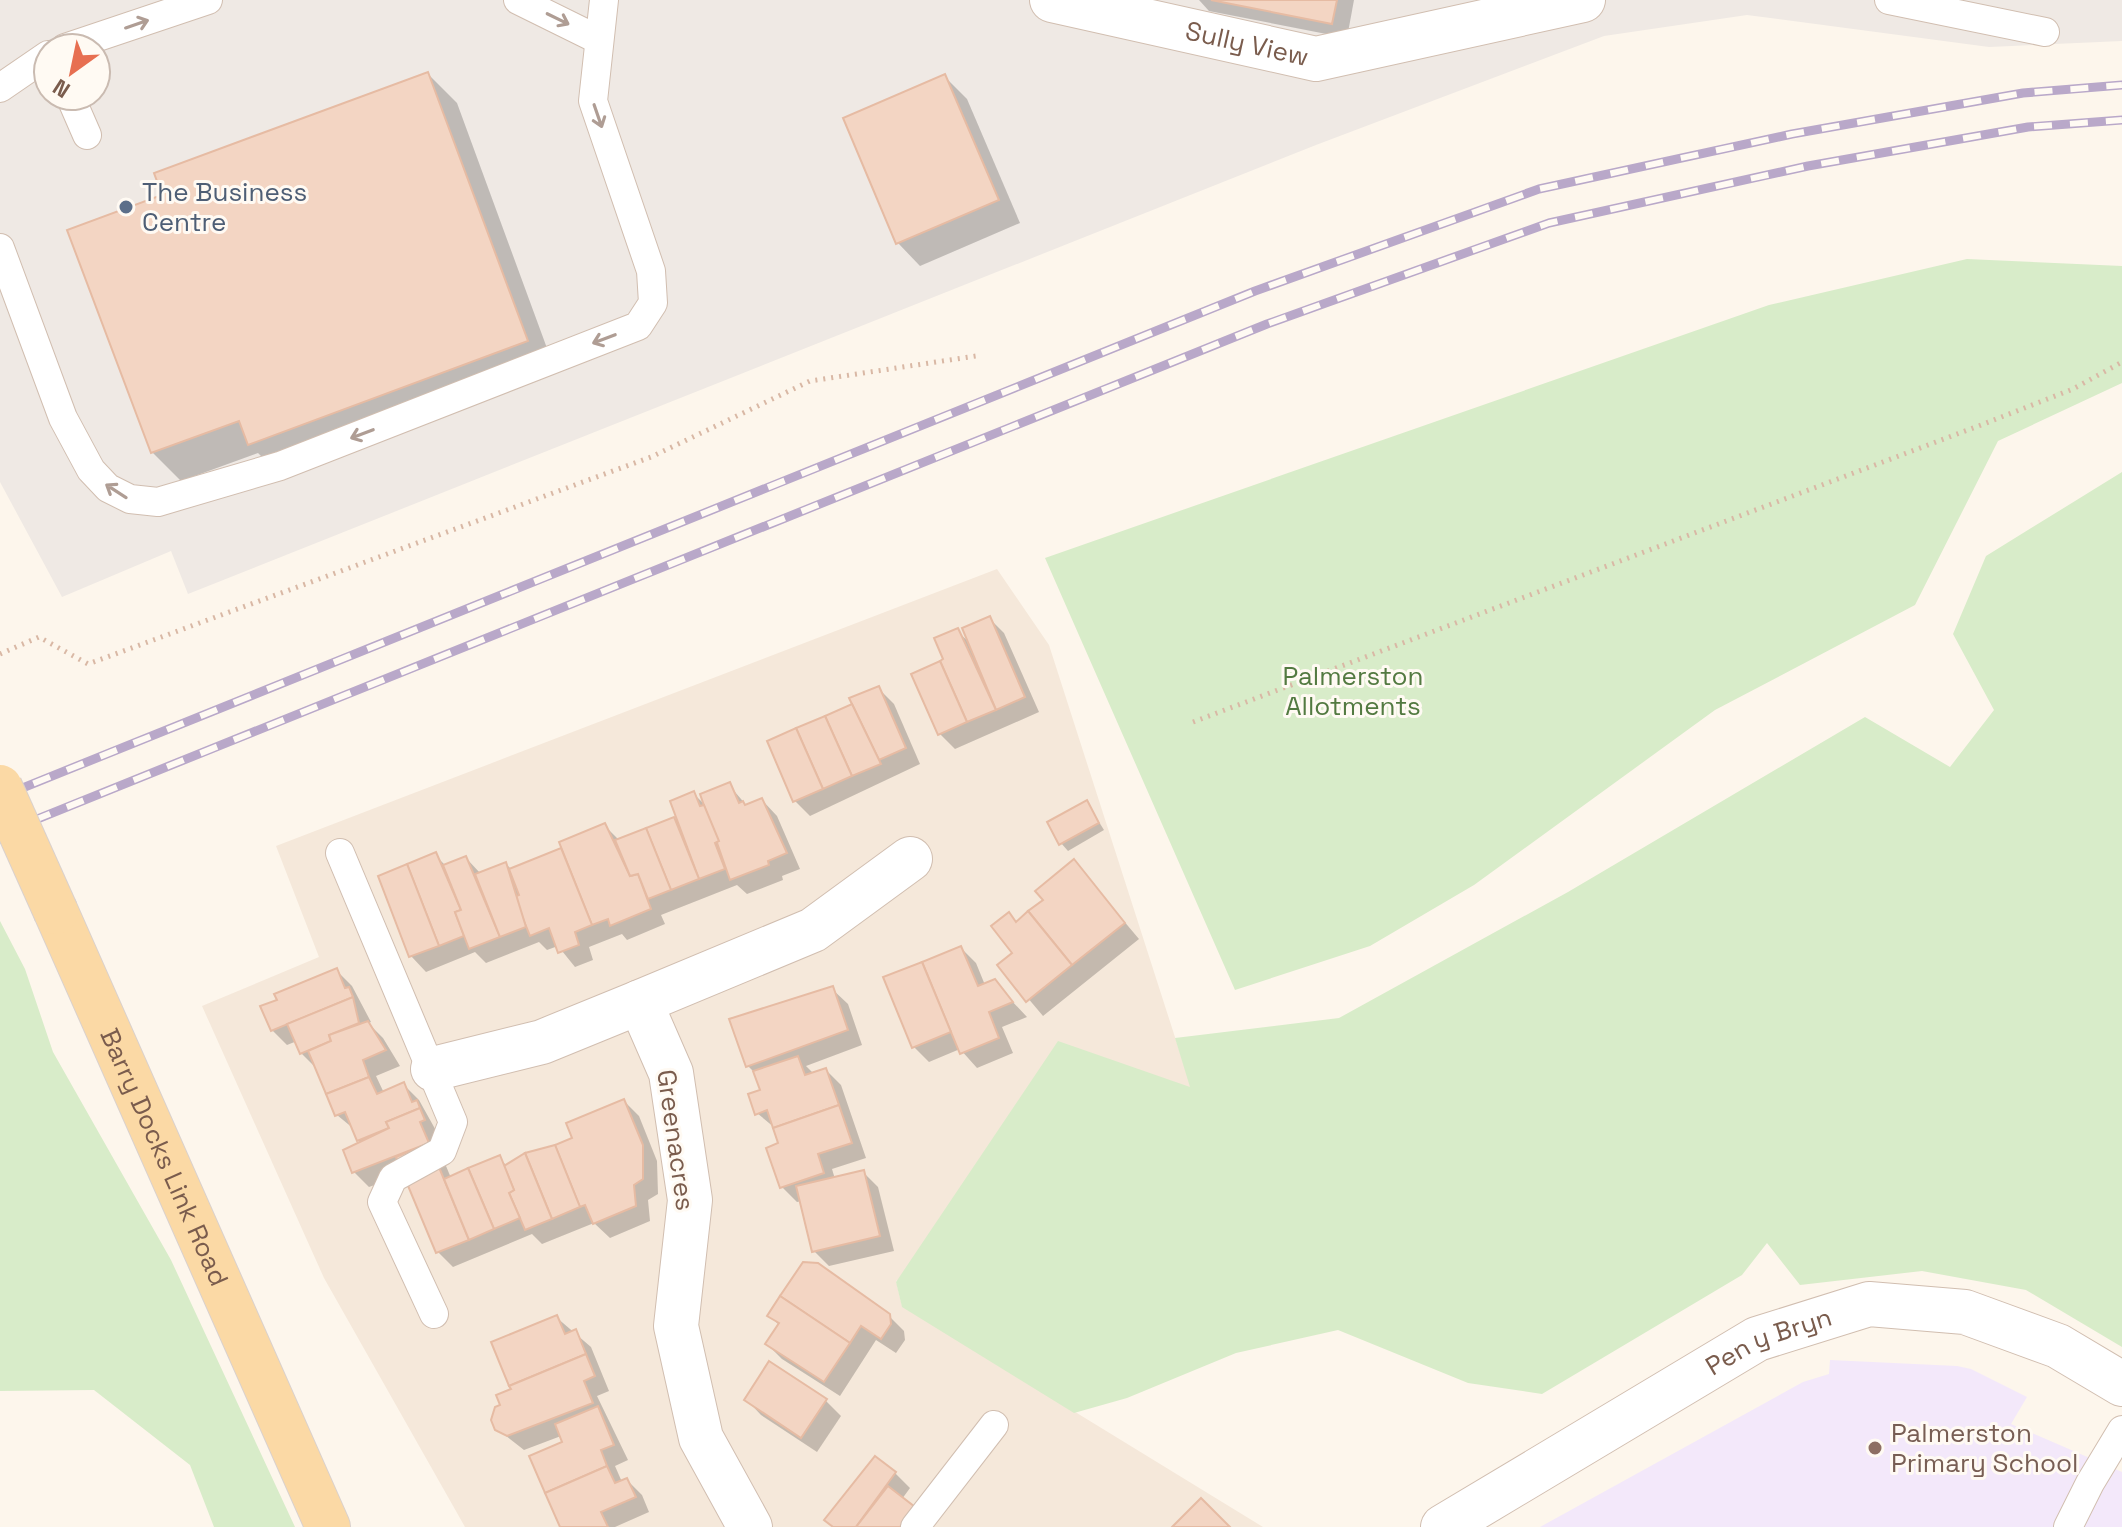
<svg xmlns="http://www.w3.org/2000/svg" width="2122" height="1527" viewBox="0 0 2122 1527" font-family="'Space Grotesk',sans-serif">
  <rect width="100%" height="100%" fill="#fdf6ec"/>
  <polygon fill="#f5e8da" points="997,569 1049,645 1191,1087 896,1281 902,1306 1263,1527 465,1527 324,1278 202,1006 319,957 276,846"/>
  <path fill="#efe9e4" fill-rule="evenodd" d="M0,0H2122V41L1989,47L1747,15L1604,36L1316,145L188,594L171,551L62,597L0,482ZM48,48H96V96H48Z"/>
  <polygon fill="#f3e8fa" points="1830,1360 1957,1366 1971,1369 2027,1397 2011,1424 2122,1472 2122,1527 1540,1527 1803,1382 1829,1374"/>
  <g fill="#d8ecc9">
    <polygon points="1967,259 2122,266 2122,383 1998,441 1915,605 1715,710 1474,885 1370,946 1235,990 1045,558 1769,305"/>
    <polygon points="2122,472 2122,1347 2026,1290 1922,1271 1800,1285 1767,1243 1742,1275 1542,1394 1468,1383 1338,1330 1236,1353 1127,1398 1074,1413 902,1307 896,1282 1058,1041 1190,1087 1175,1038 1339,1018 1568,892 1865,717 1950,767 1994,710 1953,634 1986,556"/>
    <polygon points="0,921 25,969 53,1052 171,1260 295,1527 214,1527 190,1465 94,1390 0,1391"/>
  </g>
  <g fill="#0003">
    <polygon points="1199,0 1354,0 1347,38 1209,11"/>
    <polygon points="428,74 457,103 555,370 278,473 258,453 181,481 152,452 165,196"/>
    <polygon points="945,77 967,99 1020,223 920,266 898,243"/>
    <polygon points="989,618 1004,633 1039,712 955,749 940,734 946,660 957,631 971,644"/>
    <polygon points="878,688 894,704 920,764 810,816 795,801 855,705"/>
    <polygon points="729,785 747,806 762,800 777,816 800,869 782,876 783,880 747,894 737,885 661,915 665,924 627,940 622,934 589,947 593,960 575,967 558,946 547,950 539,942 486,963 475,952 426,972 411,956 435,855 446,866 466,858 481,874 506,864 512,870 564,850 605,826 620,841 679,817 693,793 708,808"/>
    <polygon points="1087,803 1104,830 1068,851 1061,843"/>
    <polygon points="1074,862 1139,939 1043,1016 1000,965 1014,953 1009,914 1017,923 1045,901"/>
    <polygon points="961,948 976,963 985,985 994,982 1027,1017 1002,1027 1013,1053 977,1068 960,1049 929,1062 914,1047"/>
    <polygon points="336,970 352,986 371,1022 368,1023 383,1038 400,1066 376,1076 384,1093 404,1085 419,1100 439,1136 434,1137 451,1178 499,1158 508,1167 575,1139 624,1101 639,1116 657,1161 658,1194 648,1200 650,1221 610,1238 594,1223 542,1244 532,1234 453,1267 438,1252 405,1174 369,1187 354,1172 361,1145 354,1129 337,1115 317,1069 301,1053 297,1041 287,1045 272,1030"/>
    <polygon points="832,989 848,1004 862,1045 806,1066 814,1074 826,1070 841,1085 866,1158 832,1169 835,1179 863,1172 878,1187 894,1251 829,1266 814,1251 802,1201 797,1202 782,1187 781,1145 775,1128 757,1113 762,1091 757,1075 748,1066"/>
    <polygon points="888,1315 904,1331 905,1340 896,1353 876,1340 840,1396 782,1359 767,1344 780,1326 770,1316"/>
    <polygon points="556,1317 591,1347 609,1391 597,1396 628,1460 615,1466 622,1482 627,1480 642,1495 649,1512 615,1527 562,1527 565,1443 561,1436 524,1450 497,1429"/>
    <polygon points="770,1364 826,1401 841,1416 817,1452 761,1415 746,1399"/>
    <polygon points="895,1473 910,1488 902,1499 927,1527 833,1527"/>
  </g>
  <g fill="#f3d5c3" stroke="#e6bba3" stroke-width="2">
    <polygon points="1211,0 1337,0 1332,24"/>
    <polygon points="428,72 528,341 248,445 239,421 151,453 67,230 162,195 154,173"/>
    <polygon points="945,74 999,200 896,244 843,118"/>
    <polygon points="990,616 1025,697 996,710 962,628"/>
    <polygon points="958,628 996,710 967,722 940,661 943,659 934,638"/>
    <polygon points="940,661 967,722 938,735 911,674"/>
    <polygon points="879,686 906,748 879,760 849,698"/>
    <polygon points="852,704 881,764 852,776 825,716"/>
    <polygon points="825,716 852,776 823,789 796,728"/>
    <polygon points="796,728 823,789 793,802 767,741"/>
    <polygon points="730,782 739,803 743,801 745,805 762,798 787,853 768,861 769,865 730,880 700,794"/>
    <polygon points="694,791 700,806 704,805 719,841 715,843 725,869 699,879 670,801"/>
    <polygon points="1087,800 1099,823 1059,845 1047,822"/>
    <polygon points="674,817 699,879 671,890 646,828"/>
    <polygon points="605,823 630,876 638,874 651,909 610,926 608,919 592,925 559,842"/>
    <polygon points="646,828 671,890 648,899 638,874 630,876 615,840"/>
    <polygon points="561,848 592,925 575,932 579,945 558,953 549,928 530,936 514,897 519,895 509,869"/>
    <polygon points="436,852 461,910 455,912 464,936 439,946 407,864"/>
    <polygon points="466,856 500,937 469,949 455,912 461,910 443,865"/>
    <polygon points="1074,859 1125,923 1072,965 1028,911 1043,900 1035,891"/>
    <polygon points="506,862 526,927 500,937 475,874"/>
    <polygon points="407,864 439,946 409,957 378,876"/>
    <polygon points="1028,911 1072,965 1026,1002 997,965 1012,953 991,926 1009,912 1016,922"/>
    <polygon points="961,946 978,986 995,979 1013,1002 989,1012 999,1038 960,1054 922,962"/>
    <polygon points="922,962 951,1032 912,1048 883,977"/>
    <polygon points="337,968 345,988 349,987 353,997 271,1031 260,1006 277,1000 274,994"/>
    <polygon points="833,986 848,1030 746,1067 729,1019"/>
    <polygon points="353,997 359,1023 329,1035 331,1041 300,1054 287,1024"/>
    <polygon points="368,1021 386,1050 363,1060 369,1077 326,1094 308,1051 331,1041 329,1035"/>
    <polygon points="798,1056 805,1075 826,1068 839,1105 773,1128 767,1110 755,1115 748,1094 760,1090 753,1071"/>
    <polygon points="369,1077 377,1094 404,1082 412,1102 417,1100 420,1108 386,1122 389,1128 357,1141 345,1112 335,1116 326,1094"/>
    <polygon points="624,1099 643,1145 643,1179 634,1185 636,1206 593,1224 585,1205 580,1207 555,1145 572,1138 566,1123"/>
    <polygon points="839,1105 852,1143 818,1154 824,1173 780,1188 766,1148 778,1143 773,1128"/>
    <polygon points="420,1108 425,1120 420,1122 429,1143 352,1173 343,1150 389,1128 386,1122"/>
    <polygon points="429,1143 469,1240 436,1253 396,1157"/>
    <polygon points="555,1145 580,1207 552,1219 525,1153"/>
    <polygon points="525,1153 552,1219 525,1230 509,1193 514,1190 504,1166"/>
    <polygon points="500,1155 514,1190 509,1193 520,1218 494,1229 468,1168"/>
    <polygon points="468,1168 494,1229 469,1240 444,1179"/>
    <polygon points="864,1170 880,1236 812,1252 796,1186"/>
    <polygon points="803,1262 818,1263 890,1314 891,1324 881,1339 861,1326 850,1343 780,1296"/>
    <polygon points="780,1296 850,1343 824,1382 765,1344 779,1323 767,1316"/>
    <polygon points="557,1315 565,1334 576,1329 586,1354 509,1386 491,1342"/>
    <polygon points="586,1354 595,1376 584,1381 593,1403 507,1436 495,1430 491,1420 495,1407 500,1405 496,1395 511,1389 509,1386"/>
    <polygon points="769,1361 827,1399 801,1438 744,1400"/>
    <polygon points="598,1406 614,1445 601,1450 607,1466 545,1493 529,1456 562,1442 555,1424"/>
    <polygon points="875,1456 896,1472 856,1527 833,1527 824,1520"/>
    <polygon points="607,1466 615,1483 627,1478 636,1497 601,1512 608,1527 560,1527 545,1493"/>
    <polygon points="888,1486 915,1507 900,1527 856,1527"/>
    <polygon points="1201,1498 1230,1527 1172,1527"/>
  </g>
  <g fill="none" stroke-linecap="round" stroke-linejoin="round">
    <defs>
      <g id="service">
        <polyline points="518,0 597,39"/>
        <polyline points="1889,0 2045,32"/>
        <polyline points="65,48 208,0"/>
        <polyline points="0,88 48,55"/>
        <polyline points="70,96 87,135"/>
        <polyline points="0,248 63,418 91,470 108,488 130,499 158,502 280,466 638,326 653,303 651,271 593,101 604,0"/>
        <polyline points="340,853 453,1122 442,1151 393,1178 382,1202 434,1314"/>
        <polyline points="915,1527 994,1425"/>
        <polyline points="2068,1527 2090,1483 2122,1430"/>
      </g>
      <g id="minor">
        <path id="s1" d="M1052,0L1316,59L1583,0"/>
        <polyline points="433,1069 542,1042 640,1002"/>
        <polyline points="750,1527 701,1438 676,1326 690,1200 671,1073 640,1002 813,930 910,859"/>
        <path id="s2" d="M1443,1527L1757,1339L1869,1304L1965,1312L2058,1346L2122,1384"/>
      </g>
      <g id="primary">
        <path id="s3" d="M56,912L328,1527"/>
      </g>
    </defs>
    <use href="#service" stroke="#d1beb0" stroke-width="30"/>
    <use href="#minor" stroke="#d1beb0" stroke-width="46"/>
    <use href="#primary" stroke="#dad1cd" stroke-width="46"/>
    <g stroke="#d9b8a5" stroke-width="5" stroke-dasharray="2 6" stroke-linecap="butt">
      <polyline points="0,654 39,637 88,664 651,457 810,381 976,356"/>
      <polyline points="1193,722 1981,425 2073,389 2122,362"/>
    </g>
    <use href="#service" stroke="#fff" stroke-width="28"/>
    <use href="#minor" stroke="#fff" stroke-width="44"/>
    <use href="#primary" stroke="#fbd9a5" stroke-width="44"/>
    <defs>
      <g id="rail">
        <polyline points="0,797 1255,291 1539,189 1792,134 2023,93 2122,85"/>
        <polyline points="0,834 1267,324 1549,223 1808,166 2028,127 2122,120"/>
      </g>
    </defs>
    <use href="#rail" stroke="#b9a8c9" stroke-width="9"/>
    <use href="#rail" stroke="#fffaf3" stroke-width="6" stroke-dasharray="18" stroke-linecap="butt"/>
    <defs>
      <polyline id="primary-bridge" points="0,787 56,912"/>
    </defs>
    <use href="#primary-bridge" stroke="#dad1cd" stroke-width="46" stroke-linecap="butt"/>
    <use href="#primary-bridge" stroke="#fbd9a5" stroke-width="44"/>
  </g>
  <defs><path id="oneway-shaft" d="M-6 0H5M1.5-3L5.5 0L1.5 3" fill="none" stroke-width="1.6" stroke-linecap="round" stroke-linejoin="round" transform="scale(2)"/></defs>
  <g stroke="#af9d94">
    <use href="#oneway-shaft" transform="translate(558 19) rotate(26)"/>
    <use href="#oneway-shaft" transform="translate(137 24) rotate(-19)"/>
    <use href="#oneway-shaft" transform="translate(598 116) rotate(71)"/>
    <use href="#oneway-shaft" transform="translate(604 339) rotate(159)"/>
    <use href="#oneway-shaft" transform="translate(362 434) rotate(159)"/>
    <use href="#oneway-shaft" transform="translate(116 491) rotate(-147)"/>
  </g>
  <circle fill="#5c6f8a" stroke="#fffaf3" stroke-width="3" cx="126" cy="207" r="8"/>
  <circle fill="#8d6e63" stroke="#fffaf3" stroke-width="3" cx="1875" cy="1448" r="8"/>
  <g text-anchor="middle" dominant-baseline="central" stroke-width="6" stroke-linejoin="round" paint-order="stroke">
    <g font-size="26" fill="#7a5c4d" stroke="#fffaf3">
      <text stroke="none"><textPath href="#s1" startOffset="200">Sully View</textPath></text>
      <text transform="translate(676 1140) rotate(82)">Greenacres</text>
      <text stroke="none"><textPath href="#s3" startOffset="268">Barry Docks Link Road</textPath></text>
      <text stroke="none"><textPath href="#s2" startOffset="376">Pen y Bryn</textPath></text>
    </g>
    <g font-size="26" fill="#4e5e75" stroke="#fffaf3" text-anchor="start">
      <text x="142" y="192">The Business<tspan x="142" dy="30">Centre</tspan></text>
    </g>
    <g font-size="26" fill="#537a41" stroke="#fffaf3">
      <text x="1353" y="676">Palmerston<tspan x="1353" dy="30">Allotments</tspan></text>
    </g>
    <g font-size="26" fill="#785e54" stroke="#fffaf3" text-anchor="start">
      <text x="1891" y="1433">Palmerston<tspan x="1891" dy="30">Primary School</tspan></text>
    </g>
  </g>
  <g transform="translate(72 72) rotate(213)"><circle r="38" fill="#fffaf3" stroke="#cabbb1" stroke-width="2"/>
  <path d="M0-6L14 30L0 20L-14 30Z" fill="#e76f51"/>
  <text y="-12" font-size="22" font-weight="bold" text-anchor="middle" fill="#7a5c4d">N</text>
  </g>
</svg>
